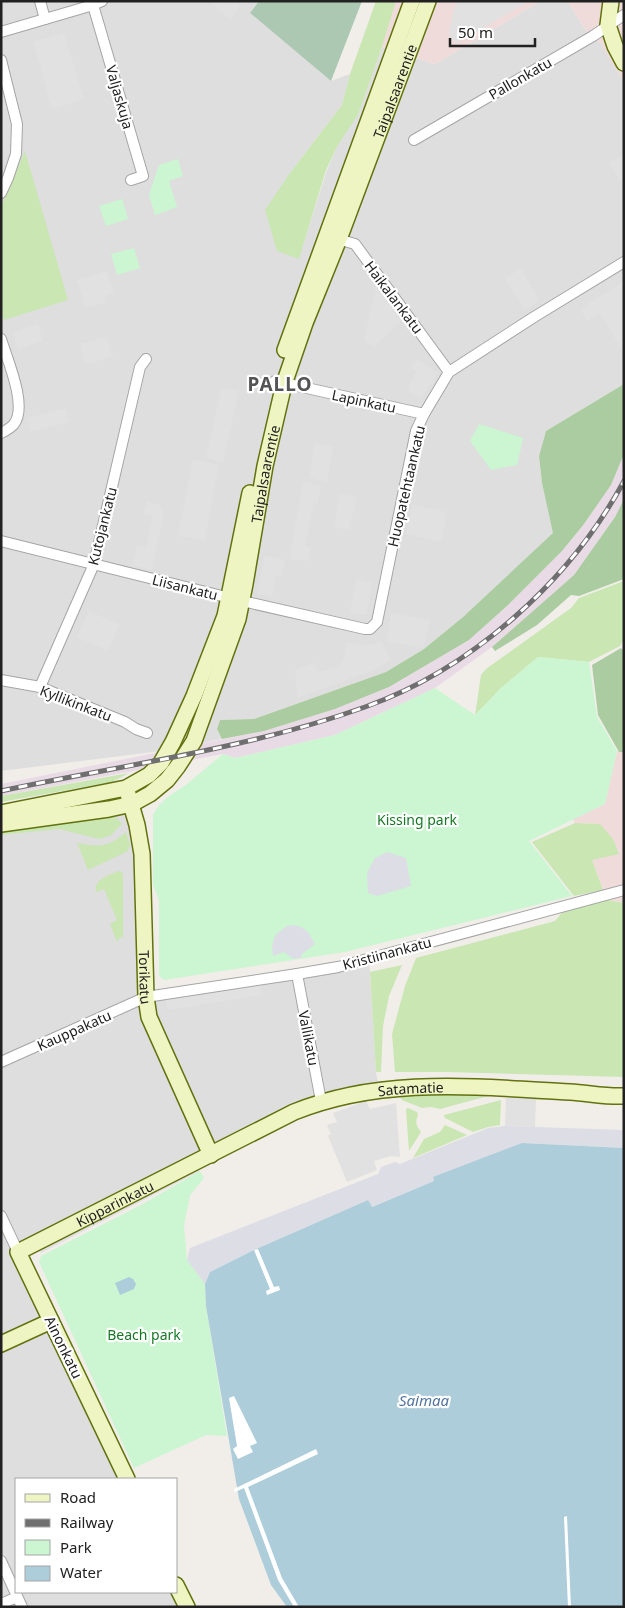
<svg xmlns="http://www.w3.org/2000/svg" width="625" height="1608" viewBox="0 0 625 1608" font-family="'Noto Sans',sans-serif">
  <rect width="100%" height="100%" fill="#f1eee9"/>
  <g fill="#dfdede">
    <polygon points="1,1 259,1 250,13 331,81 350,74 342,105 290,173 299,258 327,170 338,145 358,115 382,47 435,64 541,1 567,1 585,29 601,44 624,82 624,384 546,431 539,456 542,483 554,533 463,617 424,649 386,672 254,719 220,720 217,729 222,739 161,751 1,771"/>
    <polygon points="132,804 146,997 369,958 376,1072 379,1090 321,1101 18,1252 127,1479 16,1479 16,1592 176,1592 187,1607 1,1607 1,824"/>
  </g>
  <g fill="#efdcda">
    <polygon points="396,1 541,1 435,64 382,47"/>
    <polygon points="567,1 624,1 624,82 601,44 585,29"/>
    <polygon points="617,751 624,752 624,903 607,900 592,860 600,824 575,823 573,819 605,804"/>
  </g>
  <polygon fill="#e9dbe6" points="624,454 624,499 615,517 574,575 492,647 435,688 335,735 235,758 223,754 1,796 1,784 264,731 335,709 389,687 469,640 507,606 562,551 584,524 611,485"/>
  <g fill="#c9e6b3">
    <polygon points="376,1 396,1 382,47 358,115 338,145 326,170 299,259 277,251 265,210 290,173 342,105 350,74"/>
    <polygon points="25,151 68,300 4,320 1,311 1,207"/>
    <polygon points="624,581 624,639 620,646 589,662 538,657 501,688 475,715 481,675 486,669 571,608 579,598"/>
    <polygon points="129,773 112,782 1,802 1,796"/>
    <polygon points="105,814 117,818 122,824 110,836 99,839 59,829 1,835 1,827"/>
    <polygon points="575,823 600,824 613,839 619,854 592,860 603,890 574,896 532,842"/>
    <path d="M126,832L130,845L128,851L88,870L77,843C100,847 107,848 126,832Z"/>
    <path d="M118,871L122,872L123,875V938L120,937L117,942L110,924L117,920L104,889L96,892C94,879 108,876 118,871Z"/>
    <polygon points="607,900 624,903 624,1077 446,1072 395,1072 392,1034 405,986 416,958 555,921 565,909"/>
    <polygon points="402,965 389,996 383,1026 381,1072 376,1072 370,972"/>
    <polygon points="427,1093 492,1095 440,1109 431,1107 422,1108 402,1100 399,1094"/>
    <polygon points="501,1100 500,1125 488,1127 473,1132 445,1118 444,1115"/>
    <path d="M408,1108L417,1112L418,1115C415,1122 416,1126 421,1132L409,1151L406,1109Z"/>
    <polygon points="445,1125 467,1135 413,1158 424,1139 440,1132"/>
  </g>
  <g fill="#abcca1">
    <polygon points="624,384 624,454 611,485 584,524 562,551 507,606 469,640 389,687 335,709 264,731 222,739 217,729 220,720 254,719 386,672 424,649 463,617 553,533 542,483 539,456 546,431"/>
    <polygon points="624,499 624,579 579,596 571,595 537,625 495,651 492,647 574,575 615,517"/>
    <polygon points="621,648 624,651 624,752 619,752 598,715 592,665"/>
  </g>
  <polygon fill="#acc8b2" points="259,1 362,1 331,81 250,13"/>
  <g fill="#cbf6d1">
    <polygon points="178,159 183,176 169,181 177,207 155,215 149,195 159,165"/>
    <polygon points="122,199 128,219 106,226 99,206"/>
    <polygon points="134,248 140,268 117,275 111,254"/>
    <polygon points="479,424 523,438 517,465 491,470 470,441"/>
    <path d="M538,657L589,662L597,717L617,751L605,804L529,841L572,896L345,952L164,980L159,976V900L153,885V815C161,799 173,794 187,784C199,774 211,764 223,754L235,758L335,735L435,688L475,715L501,688Z"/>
    <polygon points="200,1171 204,1178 190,1195 184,1226 187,1260 205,1284 206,1306 227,1436 206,1435 134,1468 39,1262 41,1256 141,1205"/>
  </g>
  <g fill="#e1e1e1">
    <polygon points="209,1 235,1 240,6 230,19"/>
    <polygon points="456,1 523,1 524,4 457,43 451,39 449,33"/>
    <polygon points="64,33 84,99 52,109 33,42"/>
    <polygon points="624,154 624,186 609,163"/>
    <polygon points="521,269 539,300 525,310 505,278"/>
    <polygon points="107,271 114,293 105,296 106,302 85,308 77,280"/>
    <polygon points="624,281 624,322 621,323 624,327 624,353 600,314 587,321 580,309"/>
    <polygon points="376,286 401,321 374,347 364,340"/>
    <polygon points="38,324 43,341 18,349 13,332"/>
    <polygon points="107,337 113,357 85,364 80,344"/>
    <polygon points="417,359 438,373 421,399 407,390 416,372 410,368"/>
    <polygon points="221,389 239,390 223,462 206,458"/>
    <polygon points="66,408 69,422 30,432 27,418"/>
    <polygon points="315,443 333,447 327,482 309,478"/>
    <polygon points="193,459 219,465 205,540 178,536"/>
    <polygon points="303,482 321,486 318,503 314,503 305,546 311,548 308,561 289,559"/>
    <polygon points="340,494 357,497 349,530 334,527"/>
    <polygon points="147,501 161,506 164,513 152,570 132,565 137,546 146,548 153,516 143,514"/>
    <polygon points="412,505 447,512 441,542 406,534"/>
    <polygon points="265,555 285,560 281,576 276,575 272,597 257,594"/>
    <polygon points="357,579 372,583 366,615 350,612"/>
    <polygon points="89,611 120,625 108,651 77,637"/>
    <polygon points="391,613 430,620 423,648 387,641"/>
    <polygon points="347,642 362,646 381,642 391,660 374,670 297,698 295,670 315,663 318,672 338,667 343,660"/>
    <polygon points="260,985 262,995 168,1010 166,1000"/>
    <polygon points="506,1098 536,1099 535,1127 505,1126"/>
    <polygon points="297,1099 299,1101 228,1137 227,1135"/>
    <polygon points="366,1101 370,1109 396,1103 400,1157 391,1156 374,1161 377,1170 347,1182 328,1136 331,1134 327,1125 337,1122 333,1113"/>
    <polygon points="197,1166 200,1171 41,1253 38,1247"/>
  </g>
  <g fill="#dddde6">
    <polygon points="387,852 406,858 411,886 377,896 368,893 367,873 375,858"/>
    <polygon points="294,925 301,927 308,932 315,944 302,954 301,958 293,959 284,952 273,956 272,945 276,934 287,926"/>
    <polygon points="505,1126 624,1130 624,1148 522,1143 433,1178 434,1181 371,1207 368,1200 254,1250 210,1272 205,1284 187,1260 190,1248 378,1174 381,1167 395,1162 400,1164 488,1128"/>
  </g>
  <g fill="#adcdda">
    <polygon points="522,1143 624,1148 624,1607 287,1607 271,1585 239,1499 206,1306 205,1284 210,1272 254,1250 368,1200 372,1207 434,1181 433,1177"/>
    <polygon points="129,1277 133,1279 136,1284 134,1289 120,1295 115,1283"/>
  </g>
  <g fill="#fff">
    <polygon points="258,1249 274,1287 279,1286 280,1290 267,1295 266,1291 270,1289 254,1250"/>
    <polygon points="234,1396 257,1443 250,1446 253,1452 238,1459 233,1449 237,1446 229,1398"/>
    <polygon points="316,1449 318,1454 248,1487 282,1578 299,1607 294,1607 278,1580 244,1488 235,1492 234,1489"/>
    <polygon points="567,1516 571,1607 568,1607 564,1517"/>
  </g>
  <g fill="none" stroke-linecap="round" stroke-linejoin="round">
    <defs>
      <g id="street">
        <polyline points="40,1 45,19"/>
        <polyline points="93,5 143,176 131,180"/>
        <polyline points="1,32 93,5 102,1"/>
        <polyline points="1,60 17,124 16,154 8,178 1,193"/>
        <polyline points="414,140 593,36 624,15"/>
        <polyline points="334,238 355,244 449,372"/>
        <path d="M1,339C7,359 28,406 14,424C11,428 5,431 1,433"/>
        <polyline points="275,381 424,414"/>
        <polyline points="1,541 242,601 365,629 370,629 377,622 416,431 424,414 449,372 534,317 624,262"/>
        <polyline points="1,680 40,687 125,722 136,729 147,733"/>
        <polyline points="40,687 94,564 140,367 146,359"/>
        <polyline points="297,974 321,1101"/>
        <polyline points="1,1062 146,997 297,974 338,967 624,890"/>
        <polyline points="1,1216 18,1252"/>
        <polyline points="1,1561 22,1607"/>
        <polyline points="1,1604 17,1597"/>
      </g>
      <g id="secondary">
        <polyline points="611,1 608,25 615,46 624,63"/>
        <polyline points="285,350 412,1"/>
        <path id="s1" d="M128,794L137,825L142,854L146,997L149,1017L211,1155"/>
        <polyline points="1,813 126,788 149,775 161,763 173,742 194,696 225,616 250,493"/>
        <path id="s2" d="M1,824L109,809L132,804L150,794L167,780L178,766L194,741L238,619L245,584L265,466L284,384L305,323L339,239L428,1"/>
        <polyline points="1,1344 51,1321"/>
        <path id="s3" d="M127,1479L18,1252L294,1112C383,1076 477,1087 570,1092C588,1093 606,1097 624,1096"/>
        <polyline points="176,1585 187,1607"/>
      </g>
    </defs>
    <use href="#street" stroke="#a5a5a5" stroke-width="12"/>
    <use href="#secondary" stroke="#61720f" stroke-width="18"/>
    <use href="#street" stroke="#fff" stroke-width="10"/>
    <use href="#secondary" stroke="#eff5c2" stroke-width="15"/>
    <defs>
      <path id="rail" d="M1,791C122,765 248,749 365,707C472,669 570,581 624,481"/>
    </defs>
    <use href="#rail" stroke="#6f6f6f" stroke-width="5"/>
    <use href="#rail" stroke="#fff" stroke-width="3" stroke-dasharray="9" stroke-linecap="butt"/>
  </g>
  <g text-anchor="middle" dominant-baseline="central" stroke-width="4.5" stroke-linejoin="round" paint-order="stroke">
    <g font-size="14" fill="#212121" stroke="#fff">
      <text transform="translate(520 78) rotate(-30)">Pallonkatu</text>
      <text stroke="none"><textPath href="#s2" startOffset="905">Taipalsaarentie</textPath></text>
      <text transform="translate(120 97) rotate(74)">Valjaskuja</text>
      <text transform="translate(394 297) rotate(53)">Haikalankatu</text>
      <text transform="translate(364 401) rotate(12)">Lapinkatu</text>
      <text stroke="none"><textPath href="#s2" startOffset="500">Taipalsaarentie</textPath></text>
      <text transform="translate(406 486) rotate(-77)">Huopatehtaankatu</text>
      <text transform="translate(102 526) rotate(-76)">Kutojankatu</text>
      <text transform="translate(185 587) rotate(14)">Liisankatu</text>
      <text transform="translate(76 703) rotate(21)">Kyllikinkatu</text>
      <text transform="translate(387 953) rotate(-15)">Kristiinankatu</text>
      <text stroke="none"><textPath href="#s1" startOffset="185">Torikatu</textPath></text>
      <text transform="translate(74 1030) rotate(-24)">Kauppakatu</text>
      <text transform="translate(309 1038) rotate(79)">Vallikatu</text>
      <text stroke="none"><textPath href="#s3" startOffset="681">Satamatie</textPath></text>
      <text stroke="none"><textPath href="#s3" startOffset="360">Kipparinkatu</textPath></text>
      <text transform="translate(64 1347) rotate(64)">Ainonkatu</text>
    </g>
    <g font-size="14" fill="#157924" stroke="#fff">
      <text x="417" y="819">Kissing park</text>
      <text x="144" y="1334">Beach park</text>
    </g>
    <g font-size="15" font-style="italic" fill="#5175a2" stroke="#fff">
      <text x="424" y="1400">Saimaa</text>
    </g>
    <g font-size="19" font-weight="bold" letter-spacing="1" fill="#545454" stroke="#fff">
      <text x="280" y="384">PALLO</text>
    </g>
  </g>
  <rect width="625" height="1608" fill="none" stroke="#212121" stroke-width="5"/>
  <rect x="15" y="1478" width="162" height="115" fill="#ffffff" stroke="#a6a6a6"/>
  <rect x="25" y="1494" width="25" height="8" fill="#eff5c2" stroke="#a6a6a6"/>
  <text x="60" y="1503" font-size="15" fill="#212121">Road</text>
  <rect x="25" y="1519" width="25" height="8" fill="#6f6f6f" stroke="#a6a6a6"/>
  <text x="60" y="1528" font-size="15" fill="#212121">Railway</text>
  <rect x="25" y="1540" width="25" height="15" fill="#cbf6d1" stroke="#a6a6a6"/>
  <text x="60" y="1553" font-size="15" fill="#212121">Park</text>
  <rect x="25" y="1566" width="25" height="15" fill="#adcdda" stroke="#a6a6a6"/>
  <text x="60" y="1578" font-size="15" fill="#212121">Water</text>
  <path d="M450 38v8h85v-8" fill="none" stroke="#212121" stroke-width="2.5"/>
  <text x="458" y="38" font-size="15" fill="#212121" stroke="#ffffff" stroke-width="4" paint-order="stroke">50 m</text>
</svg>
